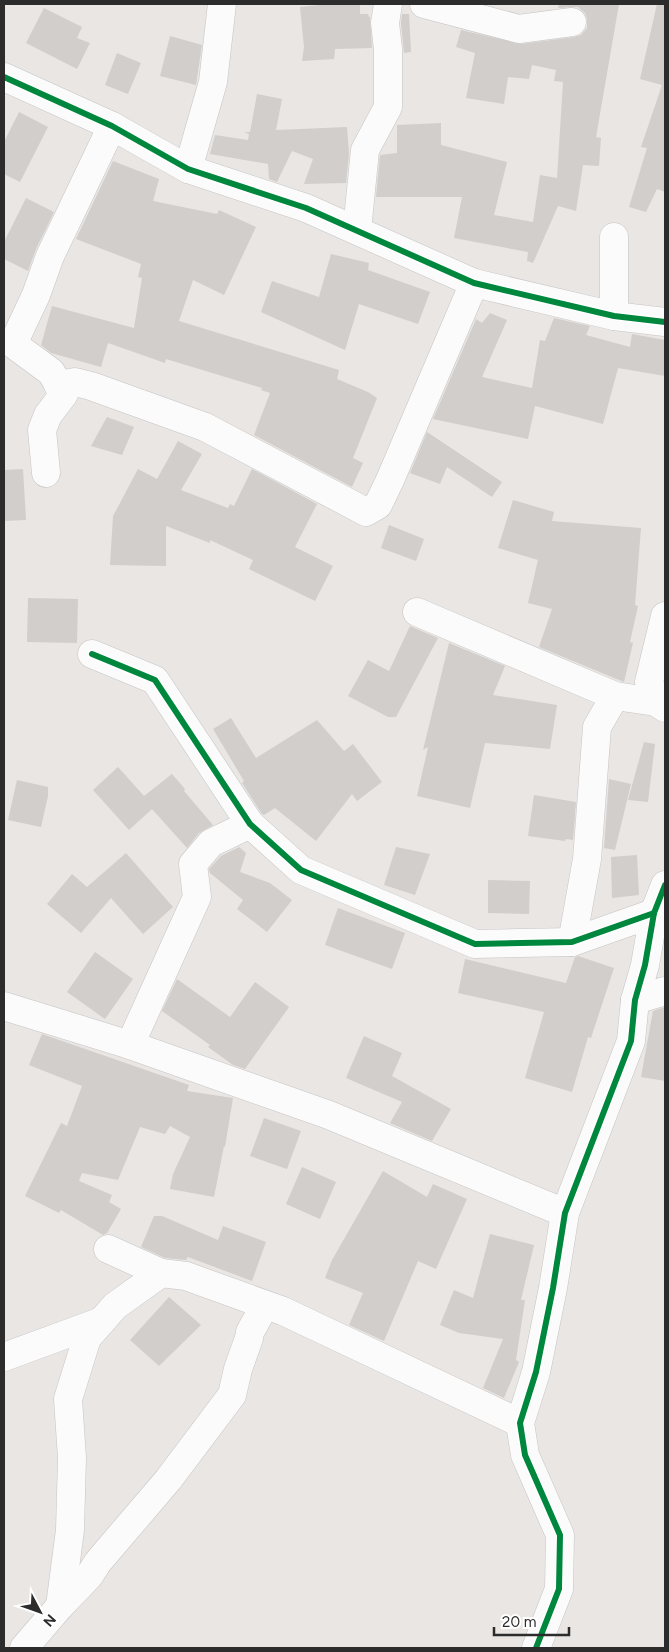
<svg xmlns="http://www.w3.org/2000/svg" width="669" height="1652" viewBox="0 0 669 1652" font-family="Figtree,sans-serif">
  <rect width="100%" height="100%" fill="#e9e6e3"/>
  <g fill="#d1cecc">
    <polygon points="329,4 360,4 360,14 368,14 369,17 370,17 372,48 335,49 334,59 302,61 304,47 300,7"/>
    <polygon points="559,4 619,4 596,137 601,138 599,166 583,165 576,211 558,206 533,263 527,261 528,252 454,238 462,197 376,197 380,155 397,153 397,125 441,123 441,145 507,162 494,215 533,222 540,175 557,178 563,82 554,81 556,70 532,65 529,79 508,77 504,104 466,98 475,53 456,47 461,30 521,44 574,37 581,35 587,28 587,19 585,13 578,7 558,8"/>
    <polygon points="657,4 665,5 665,192 657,189 646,212 629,207 647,148 641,147 662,85 640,79"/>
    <polygon points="44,8 82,27 77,38 90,43 77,69 26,43"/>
    <polygon points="402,14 409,14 411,52 404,53 401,23"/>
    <polygon points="170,36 202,45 196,85 160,76"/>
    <polygon points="117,53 141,63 128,94 105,85"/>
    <polygon points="257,94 282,99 276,130 347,127 349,154 346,183 304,184 313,159 292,151 277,182 269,179 268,164 210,154 215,135 248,140 249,134 244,132 250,132"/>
    <polygon points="19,112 48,127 20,182 4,174 4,142"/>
    <polygon points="113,161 159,179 153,201 217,214 219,210 256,227 224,295 193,280 179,321 339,370 337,379 368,392 377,398 353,458 363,463 352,487 254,435 270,393 261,390 262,388 166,359 165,363 108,343 101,367 51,353 41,345 52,306 134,328 142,278 138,277 141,264 76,239"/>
    <polygon points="26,198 54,212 36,249 28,271 4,259 4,242"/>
    <polygon points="331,254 369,263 368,270 430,292 418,324 359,304 345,350 261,312 272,281 319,297"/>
    <polygon points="490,313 507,320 482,377 532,388 540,340 545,341 554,318 590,326 586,335 630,347 632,334 665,340 665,376 618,368 603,424 535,406 528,439 433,419 476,319 482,323"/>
    <polygon points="107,417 134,427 122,455 91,446"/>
    <polygon points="427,432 502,482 492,497 447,467 440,484 410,473"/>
    <polygon points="178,441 202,454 181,490 228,508 230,504 234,506 252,469 317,504 295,547 333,566 315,601 249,569 253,560 210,540 210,543 166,526 166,566 110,565 113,516 138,469 157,479"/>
    <polygon points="23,469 26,520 4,521 4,470"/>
    <polygon points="513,500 554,512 552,521 641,528 635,605 638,606 630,642 633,643 624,682 539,647 552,609 528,603 538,560 498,548"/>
    <polygon points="389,525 424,539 416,561 381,548"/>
    <polygon points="28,598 78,599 77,643 27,642"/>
    <polygon points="410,626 438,638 396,717 388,717 348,696 368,660 389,671"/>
    <polygon points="449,643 505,666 493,695 557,705 550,749 485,743 470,808 417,796 428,747 423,750"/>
    <polygon points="231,718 256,758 317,720 344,751 353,744 382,782 357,801 352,794 316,841 275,808 264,815 262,814 242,783 244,781 213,729"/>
    <polygon points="644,742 655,744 648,802 628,800"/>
    <polygon points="118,767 144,796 172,774 185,789 184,791 213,825 199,833 187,848 152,809 129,830 93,790"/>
    <polygon points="609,779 631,784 615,850 604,848"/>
    <polygon points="17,780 48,787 48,796 41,827 8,820"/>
    <polygon points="534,795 576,802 573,840 566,839 565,841 528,836"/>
    <polygon points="239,847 246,853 240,872 270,883 292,900 267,932 237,909 243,900 210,873 209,869 221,856"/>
    <polygon points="396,847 430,854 415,895 384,885"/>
    <polygon points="126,853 173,907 143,934 111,898 81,933 47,904 72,874 87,887"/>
    <polygon points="637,855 639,895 612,898 611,857"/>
    <polygon points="488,880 530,881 529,914 488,913"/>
    <polygon points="338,908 405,933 392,969 325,945"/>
    <polygon points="95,952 133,979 105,1019 67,992"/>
    <polygon points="578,956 614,968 591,1038 588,1037 572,1092 525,1078 544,1012 458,993 465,959 566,983 575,957"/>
    <polygon points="177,979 230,1017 255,982 289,1007 245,1069 233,1065 208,1047 210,1045 162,1011"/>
    <polygon points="665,1007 665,1081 641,1077 653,1011"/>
    <polygon points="42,1034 189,1085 187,1091 233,1098 225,1147 224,1146 214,1197 170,1189 173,1174 190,1137 170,1126 165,1134 140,1127 118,1180 82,1173 79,1181 112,1195 109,1202 121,1209 107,1233 103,1235 61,1210 59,1213 25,1196 61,1123 67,1126 82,1086 29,1065"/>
    <polygon points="364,1036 402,1053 392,1076 451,1109 432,1141 390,1123 402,1102 346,1078"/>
    <polygon points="264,1118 301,1131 287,1169 250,1156"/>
    <polygon points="302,1167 336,1182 320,1219 286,1204"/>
    <polygon points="383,1171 427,1197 433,1184 467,1199 436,1269 418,1261 384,1341 349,1325 363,1293 325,1278 332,1260"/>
    <polygon points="154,1216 162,1216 218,1240 223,1226 266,1242 252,1281 188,1257 186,1260 165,1258 141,1247"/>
    <polygon points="490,1234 534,1245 521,1300 525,1300 516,1360 519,1362 504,1398 483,1388 503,1339 459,1333 440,1325 454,1290 473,1298"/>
    <polygon points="169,1297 201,1325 159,1366 130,1340"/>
  </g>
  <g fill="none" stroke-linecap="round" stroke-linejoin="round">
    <defs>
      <g id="minor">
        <polyline points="424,4 519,29 572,22"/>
        <polyline points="4,77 112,126 188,169 306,208 474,283 614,316 665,322"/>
        <polyline points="188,169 213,82 222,4"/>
        <polyline points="357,230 365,150 388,107 388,49 385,23 388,4"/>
        <polyline points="614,316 614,237"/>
        <polyline points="58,385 75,382 91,386 205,427 366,512 378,505 390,480 474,283"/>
        <polyline points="46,473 42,430 48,415 64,394 51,372 13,344 36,295 50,256 112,126"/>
        <polyline points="417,612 615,696"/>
        <polyline points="665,616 649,682 656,702 665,708"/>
        <polyline points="92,654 155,680 250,824 301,870 475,944 572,942 654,913"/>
        <polyline points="572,942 587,859 597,727 615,696 656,702"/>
        <polyline points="635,1000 665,991"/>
        <polyline points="4,1006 130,1045 329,1115 565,1213"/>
        <polyline points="130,1045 197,897 193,864 211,843 250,824"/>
        <polyline points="108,1249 161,1273 186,1276 283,1311 520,1423"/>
        <polyline points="4,1357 102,1321"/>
        <polyline points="60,1606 70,1530 72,1458 68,1399 87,1338 115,1306 161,1273"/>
        <polyline points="24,1648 60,1606 89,1576 98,1562 168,1480 232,1395 238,1369 249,1338 250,1332 265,1305"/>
        <polyline points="536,1648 559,1589 560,1535 525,1455 520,1423 536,1372 553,1288 565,1213 631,1041 635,1000 645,965 654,913 665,885"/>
      </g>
    </defs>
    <use href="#minor" stroke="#c6c4c5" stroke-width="29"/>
    <use href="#minor" stroke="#fcfbfb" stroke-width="28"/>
    <defs>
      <g id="cycleway">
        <polyline points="4,77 112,126 188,169 306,208 474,283 614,316 665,322"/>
        <polyline points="92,654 155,680 250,824 301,870 475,944 572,942 654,913"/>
        <polyline points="536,1648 559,1589 560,1535 525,1455 520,1423 536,1372 553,1288 565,1213 631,1041 635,1000 645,965 654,913 665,885"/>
      </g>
    </defs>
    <use href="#cycleway" stroke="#fff" stroke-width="9"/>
    <use href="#cycleway" stroke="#00873e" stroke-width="6"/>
  </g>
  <rect width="669" height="1652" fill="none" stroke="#2c2c2c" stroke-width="10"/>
  <g transform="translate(40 1612) rotate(131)" stroke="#ffffff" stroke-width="4" paint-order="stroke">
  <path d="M0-4L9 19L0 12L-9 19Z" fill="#2c2c2c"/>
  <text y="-8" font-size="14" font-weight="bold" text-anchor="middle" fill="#2c2c2c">N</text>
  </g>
  <path d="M494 1627v8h75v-8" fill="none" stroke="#2c2c2c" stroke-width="2.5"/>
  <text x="502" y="1627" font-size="15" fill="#2c2c2c" stroke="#ffffff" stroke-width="4" paint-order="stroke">20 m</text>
</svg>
